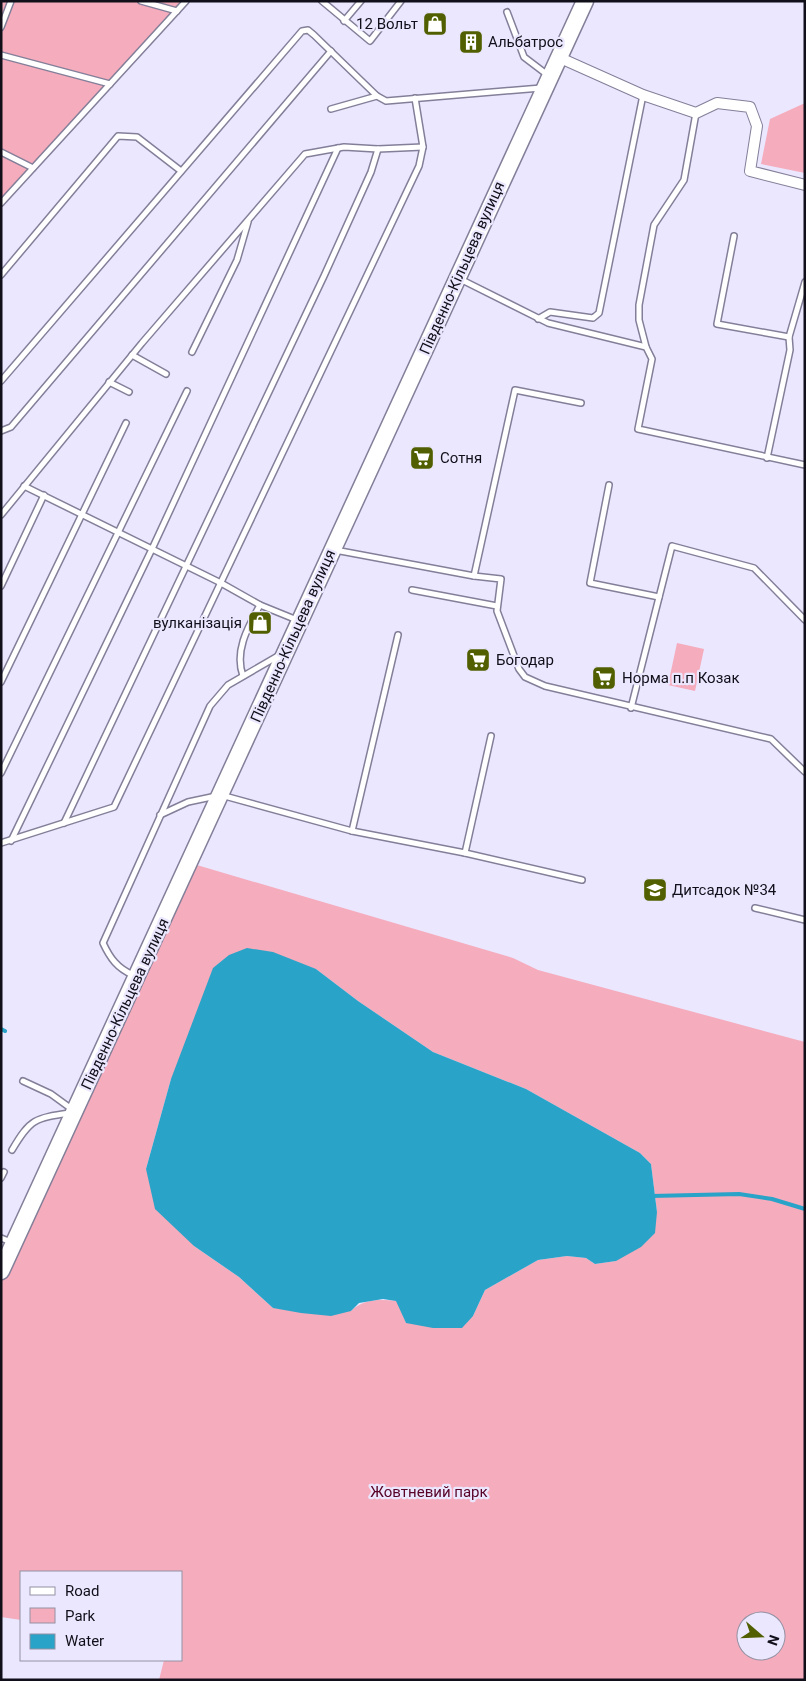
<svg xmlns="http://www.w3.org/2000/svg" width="806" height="1681" viewBox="0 0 806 1681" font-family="Roboto,sans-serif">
  <rect width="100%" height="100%" fill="#ebe7ff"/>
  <g fill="#f5acbd" fill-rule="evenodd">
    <polygon points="1,1 182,1 1,204"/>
    <polygon points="805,103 805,173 761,164 770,119"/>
    <polygon points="677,643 704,649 695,691 668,685"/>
    <path d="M190,863L513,958L538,970L805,1042V1680H159L164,1660H181V1572H21V1620L1,1617V1272ZM316,969L358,1001L433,1052L526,1089L640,1153L651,1164L657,1212L616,1261L595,1264L586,1258L567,1256L538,1260L485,1290L473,1316L406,1323L397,1301C380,1299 363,1299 351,1311L273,1308L239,1277L194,1246L146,1169L171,1079ZM746,1621H776V1651H746Z"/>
  </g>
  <polygon fill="#29a3c8" points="247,948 273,952 316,969 358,1001 433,1052 526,1089 640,1153 651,1164 657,1212 655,1233 641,1247 616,1261 595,1264 586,1258 567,1256 538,1260 485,1290 473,1316 462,1328 433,1328 406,1323 396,1301 383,1299 359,1303 351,1311 331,1316 301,1313 273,1308 239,1277 194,1246 155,1209 146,1169 171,1079 213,968 229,955"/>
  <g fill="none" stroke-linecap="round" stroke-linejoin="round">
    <g stroke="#29a3c8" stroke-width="4">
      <polyline points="1,1029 5,1031"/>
      <polyline points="651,1196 739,1194 772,1199 805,1209"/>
    </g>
    <defs>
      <g id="service">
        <polyline points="141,1 177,11"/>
        <polyline points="322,1 370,41 401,1"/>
        <polyline points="507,12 524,57 549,76"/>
        <polyline points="344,21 361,1"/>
        <polyline points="1,27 11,1"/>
        <polyline points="1,55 110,84"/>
        <polyline points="331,109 377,96"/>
        <polyline points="1,152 33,168"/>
        <polyline points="1,203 186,1"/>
        <polyline points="734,236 717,324 789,337"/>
        <polyline points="1,275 118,136 137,137 181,171"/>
        <polyline points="460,279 548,323 646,347 652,359 638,429 805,465"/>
        <polyline points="538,319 550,312 593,318 599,313 643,95"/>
        <polyline points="646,347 639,320 639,305 654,225 684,180 696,113"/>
        <polyline points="192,352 237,260 248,222"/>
        <polyline points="132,355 166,374"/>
        <polyline points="1,381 302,31 308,30 314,35 377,96 386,101 541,88"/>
        <polyline points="109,382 129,392"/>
        <polyline points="1,431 11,427 331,51"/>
        <polyline points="767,458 790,350 789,337 805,282"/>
        <polyline points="609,485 590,583 659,597"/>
        <polyline points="24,486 221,583 260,605 297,620"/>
        <polyline points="1,515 142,343 305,154 344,147 378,149 423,147"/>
        <polyline points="335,550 474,576 501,579 497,611 519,669 525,677 545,686 771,739 805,772"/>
        <polyline points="474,576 515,390 581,403"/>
        <polyline points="1,586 44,495"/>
        <polyline points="412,590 497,606"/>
        <path d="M243,676C234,651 248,627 260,605"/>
        <polyline points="1,682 126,423"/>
        <polyline points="631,708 672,546 754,568 805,620"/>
        <polyline points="1,773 187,391"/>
        <polyline points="160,815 188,802 221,795 352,831 465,853 582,880"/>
        <polyline points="64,823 324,276 371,172 378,149"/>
        <polyline points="352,831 398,635"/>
        <polyline points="11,841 152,549 338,148"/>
        <polyline points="1,843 114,807 419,166 423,147 415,98"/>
        <polyline points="465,853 491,736"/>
        <polyline points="755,908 805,920"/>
        <path d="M133,975C117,968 110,958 103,943L210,706L228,685L278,656"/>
        <polyline points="23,1081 51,1094 73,1110"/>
        <path d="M12,1150C30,1119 35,1118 70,1113"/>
        <polyline points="1,1178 4,1172"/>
        <polyline points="1,1238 11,1242"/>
      </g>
      <polyline id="minor" points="558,57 643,95 696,113 717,103 750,107 757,126 750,171 805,185"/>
      <polyline id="primary" points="1,1271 585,1"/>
    </defs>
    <use href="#service" stroke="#847f99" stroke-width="8"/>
    <use href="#minor" stroke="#847f99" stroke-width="12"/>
    <use href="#primary" stroke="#847f99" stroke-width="19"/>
    <use href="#service" stroke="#fff" stroke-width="5"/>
    <use href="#minor" stroke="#fff" stroke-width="10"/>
    <use href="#primary" stroke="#fff" stroke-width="16"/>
  </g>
  <defs>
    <symbol id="shop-square" viewBox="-11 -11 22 22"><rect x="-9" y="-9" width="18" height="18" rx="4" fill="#515f00" stroke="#ebe7ff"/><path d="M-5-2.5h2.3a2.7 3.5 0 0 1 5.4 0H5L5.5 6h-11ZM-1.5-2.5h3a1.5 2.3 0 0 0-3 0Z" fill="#fff"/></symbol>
    <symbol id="building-square" viewBox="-11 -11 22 22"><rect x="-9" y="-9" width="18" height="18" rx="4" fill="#515f00" stroke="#ebe7ff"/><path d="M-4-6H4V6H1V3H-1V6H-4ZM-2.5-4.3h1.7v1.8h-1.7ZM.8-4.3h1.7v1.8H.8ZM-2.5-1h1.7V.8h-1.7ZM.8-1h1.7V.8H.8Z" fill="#fff"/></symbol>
    <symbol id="supermarket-square" viewBox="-11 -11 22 22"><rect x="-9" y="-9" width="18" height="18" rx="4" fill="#515f00" stroke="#ebe7ff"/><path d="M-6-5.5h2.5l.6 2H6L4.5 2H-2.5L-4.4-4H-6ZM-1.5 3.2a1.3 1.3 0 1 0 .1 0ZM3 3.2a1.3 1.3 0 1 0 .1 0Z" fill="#fff"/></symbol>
    <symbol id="school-square" viewBox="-11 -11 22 22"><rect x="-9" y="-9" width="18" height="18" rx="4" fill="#515f00" stroke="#ebe7ff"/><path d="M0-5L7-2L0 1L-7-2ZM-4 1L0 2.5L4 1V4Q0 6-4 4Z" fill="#fff"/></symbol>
  </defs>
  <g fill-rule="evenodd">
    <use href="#shop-square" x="421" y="10" width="28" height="28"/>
    <use href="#building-square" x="457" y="28" width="28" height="28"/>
    <use href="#supermarket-square" x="408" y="444" width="28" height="28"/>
    <use href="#shop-square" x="246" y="609" width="28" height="28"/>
    <use href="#supermarket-square" x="464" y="646" width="28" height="28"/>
    <use href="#supermarket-square" x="590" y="664" width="28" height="28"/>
    <use href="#school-square" x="641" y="876" width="28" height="28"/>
  </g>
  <g text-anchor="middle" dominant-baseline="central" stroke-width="4.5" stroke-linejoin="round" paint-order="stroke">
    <g font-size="15" fill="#110f19" stroke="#ebe7ff" text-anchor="start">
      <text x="418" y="24" text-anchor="end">12 Вольт</text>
      <text x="488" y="42">Альбатрос</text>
      <text x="440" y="458">Сотня</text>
      <text x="242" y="623" text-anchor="end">вулканізація</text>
      <text x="496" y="660">Богодар</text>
      <text x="622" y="678">Норма п.п Козак</text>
      <text x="672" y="890">Дитсадок №34</text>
    </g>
    <g font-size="15" fill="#110f19" stroke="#ebe7ff">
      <text transform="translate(462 268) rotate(-66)">Південно-Кільцева вулиця</text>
      <text transform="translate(293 636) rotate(-66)">Південно-Кільцева вулиця</text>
      <text transform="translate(125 1004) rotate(-65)">Південно-Кільцева вулиця</text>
    </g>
    <g font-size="15" fill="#570226" stroke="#ebe7ff">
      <text x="429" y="1492">Жовтневий парк</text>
    </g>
  </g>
  <rect width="806" height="1681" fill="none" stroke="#110f19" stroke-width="5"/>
  <rect x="20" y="1571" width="162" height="90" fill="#ebe7ff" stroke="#9491a3"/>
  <rect x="30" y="1587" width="25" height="8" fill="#ffffff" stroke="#9491a3"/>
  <text x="65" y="1596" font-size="15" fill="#110f19">Road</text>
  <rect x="30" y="1608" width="25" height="15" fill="#f5acbd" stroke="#9491a3"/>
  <text x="65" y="1621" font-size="15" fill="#110f19">Park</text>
  <rect x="30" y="1634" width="25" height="15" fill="#29a3c8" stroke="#9491a3"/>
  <text x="65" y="1646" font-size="15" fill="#110f19">Water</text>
  <g transform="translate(761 1636) rotate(109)"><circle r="24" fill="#ebe7ff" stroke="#9491a3"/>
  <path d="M0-4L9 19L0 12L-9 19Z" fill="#515f00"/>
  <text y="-8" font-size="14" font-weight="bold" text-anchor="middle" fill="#110f19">N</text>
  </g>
</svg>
